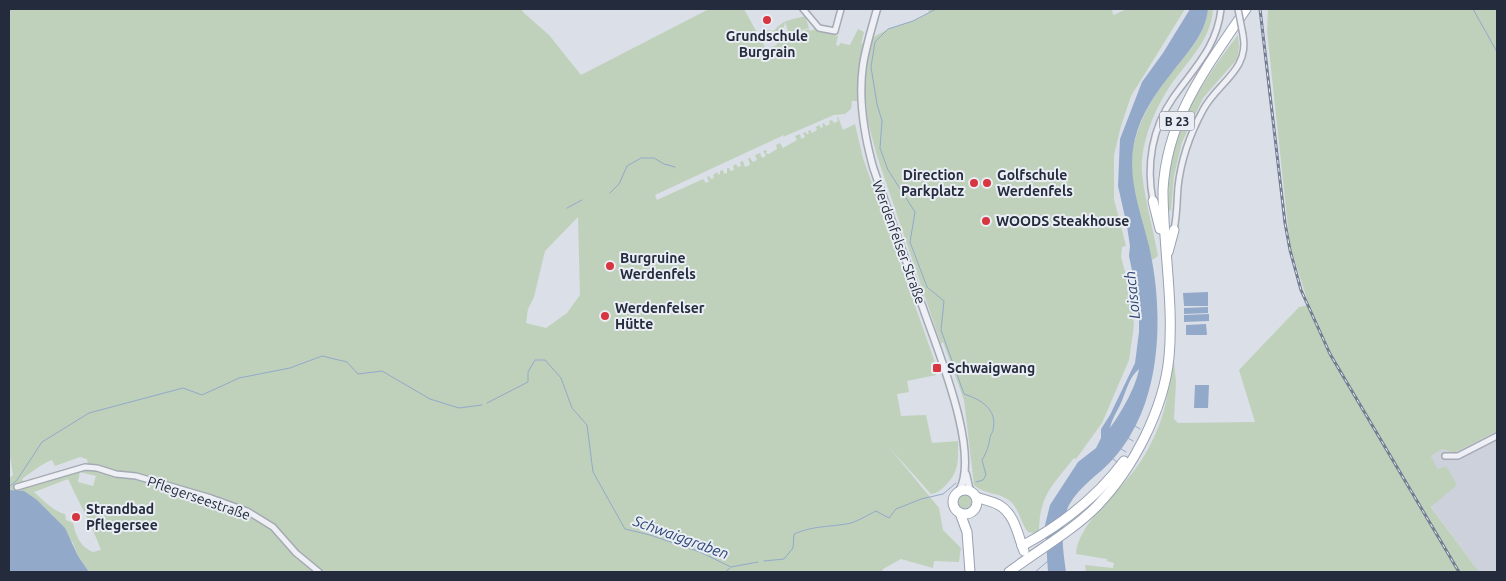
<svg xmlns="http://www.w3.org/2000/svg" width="1506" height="581" viewBox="0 0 1506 581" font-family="Ubuntu,sans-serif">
  <rect width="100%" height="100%" fill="#dbdfe7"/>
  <polygon fill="#cdd1dc" points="1497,431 1497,572 1479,572 1431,506 1456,485 1438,469 1431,456 1442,449 1454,453"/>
  <g fill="#bfd1bb" fill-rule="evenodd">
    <path d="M9,9H521L524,13L549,35L581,75L709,9H744L766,49L777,45L776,40L809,29L810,31L815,29L838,36L836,45L839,46L840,43L850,45L858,29L864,32L861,44L888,29L915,20L929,13L928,9H1112L1113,15L1127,9H1185L1131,96L1121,126L1114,155V199L1126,246L1122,247L1121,257L1129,286L1134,325L1129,360L1102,423L1076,459L1074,458C1053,485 1039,495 1039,532L1034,533L1028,532C1020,522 1020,510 1010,501C997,491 987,496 974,485L964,400L943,342L941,344L877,156L868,122L866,101H852L851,109L845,114L834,115L783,137L784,135L655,195L657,200L703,179L706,183L709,182L707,177L709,176L711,179L714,178L713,175L717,172L719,175L720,174V171L723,170L724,174L727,173V168H729L731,171L734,170L733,166L736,164L738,167L741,166L740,162L743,161L745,167L750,165L748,158H750L753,162L757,160L755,155L760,153L762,158L766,156L763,151L766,150L767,152L765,153L769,154L777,149L776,145L780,143L783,148L797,140L795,136L800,134L801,139L805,137L803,133L805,132L807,134H809L808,131L810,130L812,133L817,130L816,127L819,125L821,128L823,127L822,124L824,123L826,126L830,124L829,121L832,120L834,123L838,121L837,117H838L843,130L855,124L863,158L937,368L936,375L907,381L909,392L897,394L901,416L926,415L932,443L958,441C958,460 960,471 945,486C941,490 937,493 931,494L888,446L939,508L943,530L961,548L959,562L934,561L933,568L901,559L883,569L882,572H89L78,556L73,543L53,516L24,491L9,490V478L13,475L10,457H9ZM578,217L580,295L567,313L546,328L526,323L528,309L534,297L545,251ZM80,457L87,459L88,465L72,468L24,483L22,479C32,472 41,464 52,460L55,466ZM80,472L96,476L93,486L78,482ZM68,479C79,503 92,525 101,550L93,552C80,547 76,536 73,523L66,520L65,514C54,512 43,500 34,492Z"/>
    <path d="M1208,9H1213C1211,44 1182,65 1165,94C1152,116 1140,147 1142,173C1145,201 1153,229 1158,256L1152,260C1146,232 1134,204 1132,175C1129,135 1149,101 1173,71C1188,52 1206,34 1208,9Z"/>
    <path d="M1268,9H1497V431L1454,453L1442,449L1431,456L1438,469L1446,466L1457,485L1431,507L1479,572H1086L1085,565L1113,568L1114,563L1107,561V559L1076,554C1077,525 1120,491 1136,468C1150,449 1161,425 1166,402C1169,389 1168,373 1174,361L1176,382L1174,419L1178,423L1255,422L1239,370L1299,307L1309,305L1290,246L1267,31Z"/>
    <path d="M805,16L809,28L784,36L783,33L788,31L785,22C782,37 778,36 764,39L763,34L766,30L774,31C783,19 792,20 805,16Z"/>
    <path d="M1238,35L1239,47L1237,59L1203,98L1182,142L1174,176L1171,211L1168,209C1169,185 1169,159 1177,136C1187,106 1218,60 1238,35Z"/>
    <circle cx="965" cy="502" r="9"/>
  </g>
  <g fill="#93a9ca" fill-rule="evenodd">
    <path d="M1190,9H1208C1206,33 1188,52 1174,70C1158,90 1141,113 1135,139C1126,176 1140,210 1149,246C1161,298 1162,364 1141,414C1134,430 1125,446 1113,459C1099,475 1080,485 1069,505C1059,525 1063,551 1066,572H1048L1045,525L1050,505L1078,462L1096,448L1101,438V429L1110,415L1135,363L1139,332V304L1129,256L1130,246L1127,226L1118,186L1120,139L1142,82L1163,53ZM1139,369C1136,387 1121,413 1110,428C1112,419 1116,413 1120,405C1126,393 1128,378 1139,369Z"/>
    <polygon points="1208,292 1208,306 1184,306 1183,293"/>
    <polygon points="1208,307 1208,313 1184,314 1184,308"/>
    <polygon points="1209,314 1209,321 1184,322 1184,315"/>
    <polygon points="1206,324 1207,335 1186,335 1186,325"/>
    <polygon points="1195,385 1209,385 1208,408 1194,408"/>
    <polygon points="9,490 24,491 37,500 65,528 78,556 89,572 9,572"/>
  </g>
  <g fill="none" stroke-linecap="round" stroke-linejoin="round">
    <g stroke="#93a9ca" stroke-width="1">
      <path d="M936,9L913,21L888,29L875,42L871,67L877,104L882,121L880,148L888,170L915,212L910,242L927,287L944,301L941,330L964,394C980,399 998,409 993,430C993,432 991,434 990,437C989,445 987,452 982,460L986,475L983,480L976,482"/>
      <polyline points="1473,9 1497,52"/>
      <polyline points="610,193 619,184 627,166 641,158 654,158 664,164 675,167"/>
      <polyline points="567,208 582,200"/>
      <polyline points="487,403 528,382 528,372 535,360 545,360 561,378 572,408 587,425 593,472 625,529 650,535 700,552 731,567 758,562"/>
      <polyline points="1135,426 1140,429"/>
      <polyline points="1128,438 1133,441"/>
      <polyline points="1121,449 1126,452"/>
      <polyline points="1113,459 1117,462"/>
      <polyline points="10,486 17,480 42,442 89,413 183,388 202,395 239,378 290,368 322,356 347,362 358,374 382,371 430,399 459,408 482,405"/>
      <path d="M764,561L784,559L793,548L794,534C812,526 828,527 846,524C856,523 867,515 876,511L889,518L896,509L921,499L943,494L956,483"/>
      <polyline points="725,572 730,568"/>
      <polyline points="1035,572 1048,561"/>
    </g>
    <defs>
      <g id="minor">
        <polyline points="803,9 819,28 835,31 841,9"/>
        <path d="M1153,201C1146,165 1152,128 1173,98C1194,68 1217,47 1221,9"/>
        <path d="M1174,230C1177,216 1177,201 1178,187C1181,160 1190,134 1203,110C1217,83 1250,70 1243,35"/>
        <polyline points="1445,456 1458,456 1497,436"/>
        <polyline points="17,487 85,467 97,468 116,474 136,476 211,498 247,511 273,527 296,553 319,572"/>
      </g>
      <g id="tertiary">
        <path d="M877,9C872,27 866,46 863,65C858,99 864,134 873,167C889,214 906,261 923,308C937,349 981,453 959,491"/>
        <polyline points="966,474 970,491"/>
      </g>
      <g id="primary">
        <polyline points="1153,201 1160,229"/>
        <polyline points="1168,252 1174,230"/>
        <circle cx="965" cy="502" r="12"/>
        <path d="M976,497C984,500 992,501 999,505C1015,514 1018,536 1024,551"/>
        <polyline points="960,513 967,532 970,572"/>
        <path d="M1022,546C1061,525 1098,496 1124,461"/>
        <path d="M1009,572C1038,550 1071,532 1097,506C1133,469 1164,409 1169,357C1174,304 1163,244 1163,190C1167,117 1207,67 1246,9"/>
      </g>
    </defs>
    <use href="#minor" stroke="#a4a9b4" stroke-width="8"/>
    <use href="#tertiary" stroke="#a4a9b4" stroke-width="9"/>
    <use href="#primary" stroke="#99a2b3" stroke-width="11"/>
    <use href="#minor" stroke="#eef0f5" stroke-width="5"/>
    <use href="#tertiary" stroke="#eef0f5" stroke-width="6"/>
    <use href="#primary" stroke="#fff" stroke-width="9"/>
    <defs>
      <polyline id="rail" points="1260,9 1285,223 1290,250 1301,290 1330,354 1459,572"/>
    </defs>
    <use href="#rail" stroke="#737c91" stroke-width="3"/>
    <use href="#rail" stroke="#eaeef4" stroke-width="1" stroke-dasharray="4" stroke-linecap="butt"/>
    <defs>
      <polyline id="minor-bridge" points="1238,9 1243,35"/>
    </defs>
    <use href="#minor-bridge" stroke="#a4a9b4" stroke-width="8" stroke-linecap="butt"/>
    <use href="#minor-bridge" stroke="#eef0f5" stroke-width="5"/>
  </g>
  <g fill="#d73540" stroke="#eaeef4" stroke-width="2">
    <circle cx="767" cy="20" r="5"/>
    <circle cx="974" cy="183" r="5"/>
    <circle cx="987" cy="183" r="5"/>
    <circle cx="986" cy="221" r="5"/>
    <circle cx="610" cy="266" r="5"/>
    <circle cx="605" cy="316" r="5"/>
    <rect x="932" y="363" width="10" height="10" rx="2.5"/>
    <circle cx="76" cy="517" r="5"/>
  </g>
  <g text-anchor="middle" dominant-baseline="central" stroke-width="4" stroke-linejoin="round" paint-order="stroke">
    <rect fill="#eaeef4" stroke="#5f6674" stroke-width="1" x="1159.5" y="111.5" width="35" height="19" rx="4"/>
    <g font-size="12" font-weight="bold" fill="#242b3d">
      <text x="1177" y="121">B 23</text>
    </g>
    <g font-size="14" font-weight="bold" fill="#242b3d" stroke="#eaeef4" text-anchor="start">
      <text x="767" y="36" text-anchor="middle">Grundschule<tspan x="767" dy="16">Burgrain</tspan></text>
      <text x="964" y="175" text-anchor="end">Direction<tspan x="964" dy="16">Parkplatz</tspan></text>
      <text x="997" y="175">Golfschule<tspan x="997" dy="16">Werdenfels</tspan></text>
      <text x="996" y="221">WOODS Steakhouse</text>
      <text x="620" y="258">Burgruine<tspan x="620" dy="16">Werdenfels</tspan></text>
      <text x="615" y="308">Werdenfelser<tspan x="615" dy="16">Hütte</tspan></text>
      <text x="947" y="368">Schwaigwang</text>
      <text x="86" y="509">Strandbad<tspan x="86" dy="16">Pflegersee</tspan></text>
    </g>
    <g font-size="14" fill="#242b3d" stroke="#eaeef4">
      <text transform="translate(899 242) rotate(70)">Werdenfelser Straße</text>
      <text transform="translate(199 498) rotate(19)">Pflegerseestraße</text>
    </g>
    <g font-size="15" font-style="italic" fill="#2c4674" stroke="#eaeef4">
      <text transform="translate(1132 295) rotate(-96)">Loisach</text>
      <text transform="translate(681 537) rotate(20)">Schwaiggraben</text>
    </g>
  </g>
  <rect width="1506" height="581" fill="none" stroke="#242b3d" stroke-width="20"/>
</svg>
